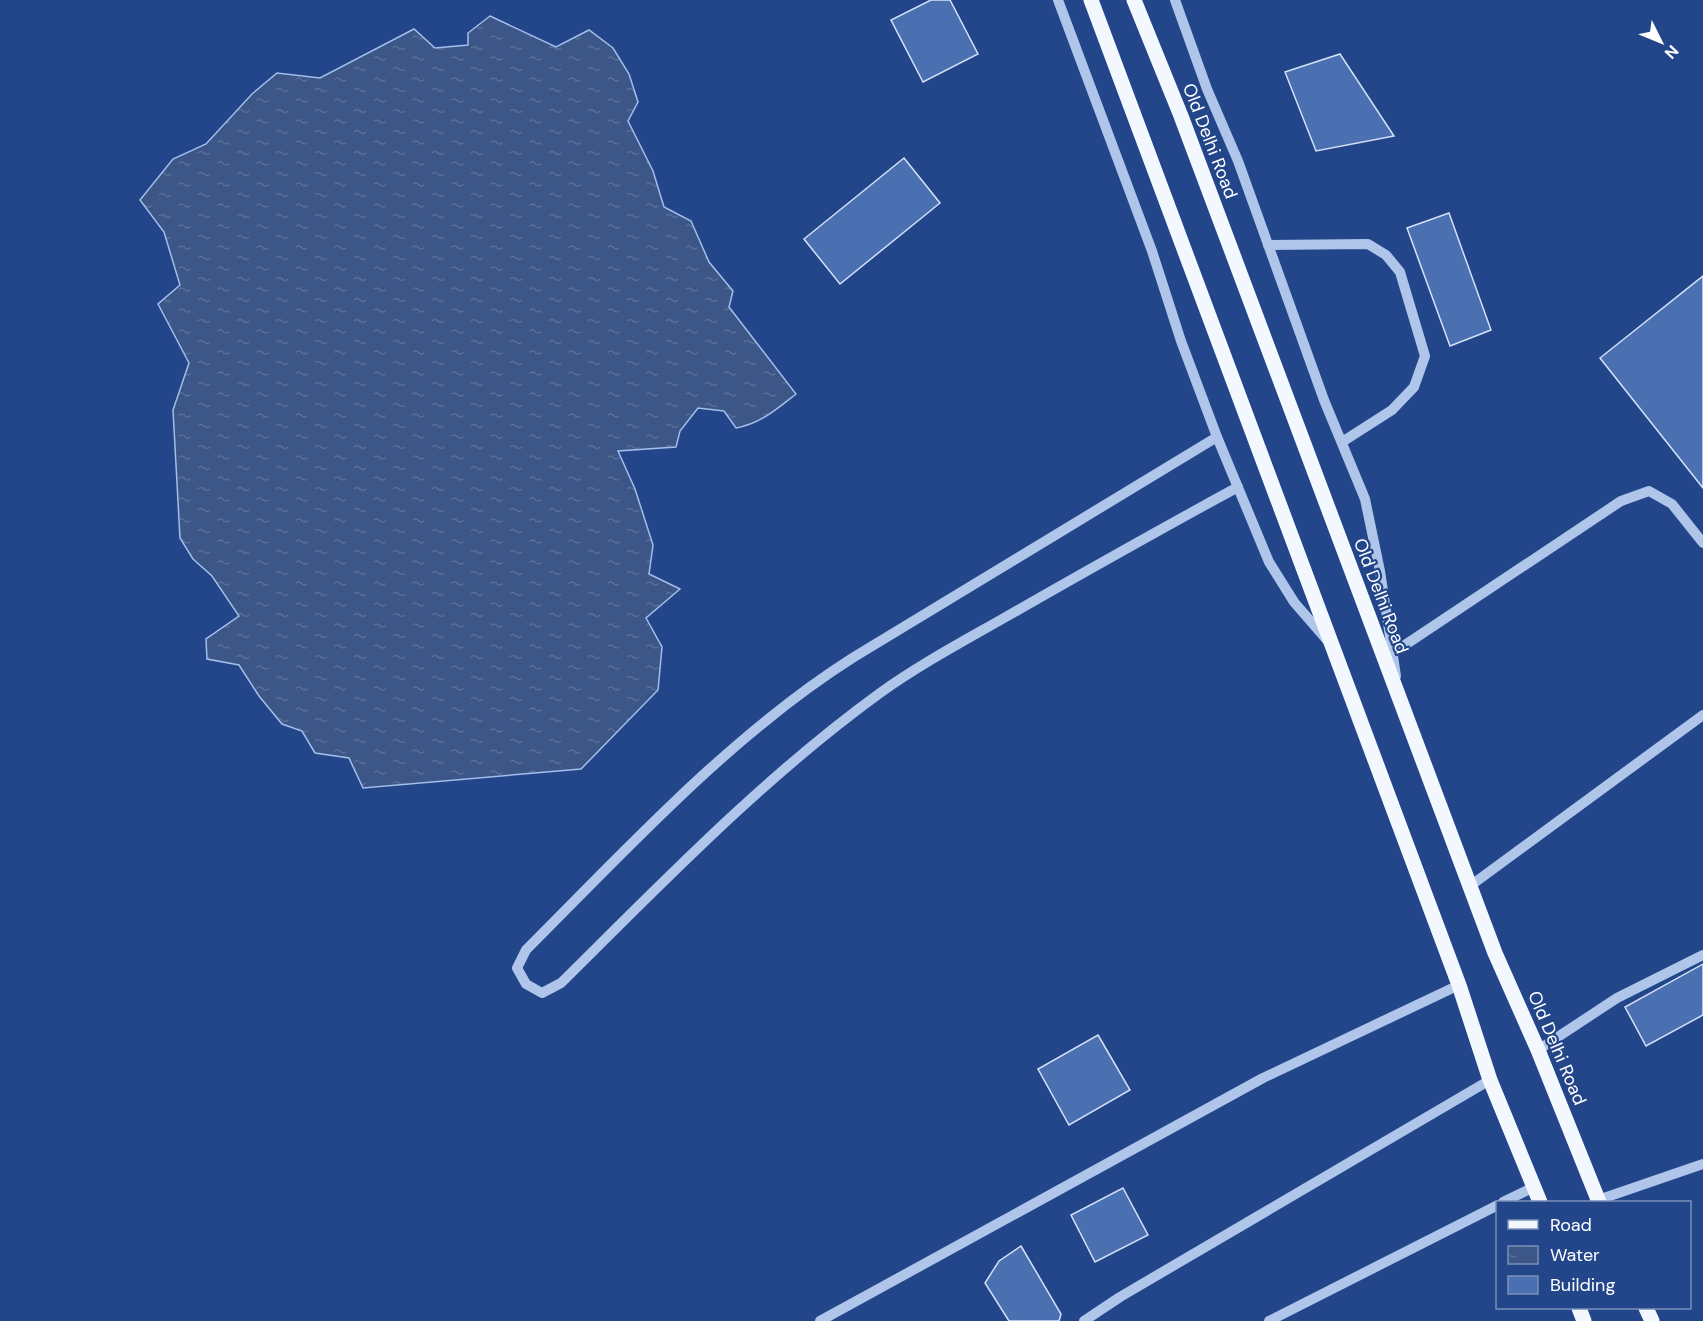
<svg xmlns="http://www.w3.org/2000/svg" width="1703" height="1321" viewBox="0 0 1703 1321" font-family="'DM Sans',sans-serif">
  <defs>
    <pattern id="water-ripples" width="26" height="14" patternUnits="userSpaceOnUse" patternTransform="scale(1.5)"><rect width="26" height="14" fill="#3c5687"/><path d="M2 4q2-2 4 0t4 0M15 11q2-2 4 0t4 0" fill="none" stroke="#596f99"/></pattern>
  </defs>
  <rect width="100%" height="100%" fill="#23468a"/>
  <path fill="url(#water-ripples)" stroke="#a3beeb" stroke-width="1.5" d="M490,16L556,47L589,30L613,48L629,74L638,102L628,121L653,171L664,207L691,221L709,262L733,291L729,307L796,394C777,409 760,424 736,428L724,411L698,408L680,431L676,447L618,451L635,489L653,545L649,574L680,589L646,618L662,647L658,690L581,769L363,788L349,758L315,753L302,731L282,724L259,696L239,665L207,659L206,639L239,616L212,576L193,559L180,538L173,410L189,363L158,304L180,285L164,232L140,200L173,159L206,144L252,94L277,73L320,78L414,29L435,48L468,45V33Z"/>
  <g fill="#4b70b2" stroke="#d4e1f8" stroke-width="1.5">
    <polygon points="931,0 950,0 978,54 923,82 891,20"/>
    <polygon points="1340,54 1394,136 1316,151 1285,72"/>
    <polygon points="904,158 940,203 840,284 804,239"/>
    <polygon points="1449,213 1491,330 1450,346 1407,228"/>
    <polygon points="1703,276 1703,488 1600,358"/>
    <polygon points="1703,964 1703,1015 1646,1046 1625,1007"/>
    <polygon points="1098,1035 1130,1090 1069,1125 1038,1069"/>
    <polygon points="1123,1188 1148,1235 1095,1262 1071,1215"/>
    <polygon points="1021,1246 1061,1314 1059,1321 1009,1321 985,1283 999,1261"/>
  </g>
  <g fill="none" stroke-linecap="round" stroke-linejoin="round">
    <g stroke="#afc5ea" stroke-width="10">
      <polyline points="1058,0 1152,251 1181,341 1217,437 1269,562 1294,602 1326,639"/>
      <polyline points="1175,0 1207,89 1238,161 1324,400 1365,499 1380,571 1396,676"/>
      <polyline points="1268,245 1368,244 1386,255 1400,272 1425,356 1414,387 1392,410 1342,442"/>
      <path d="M1217,437L854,657C732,734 628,848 526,950L517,968L526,984L542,993L561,983C663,882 763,778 880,693C919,665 962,642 1004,618C1081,574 1159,530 1238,487"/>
      <polyline points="1393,653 1621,501 1649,491 1672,504 1703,543"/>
      <polyline points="1470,886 1703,715"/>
      <polyline points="1538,1050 1617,998 1703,955"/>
      <polyline points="1598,1200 1703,1164"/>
      <polyline points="1503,1202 1534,1187"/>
      <polyline points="820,1321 1263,1078 1459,985"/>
      <polyline points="1084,1321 1120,1297 1490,1080"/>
      <polyline points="1269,1321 1498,1205"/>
    </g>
    <g stroke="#f3f7fe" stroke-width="15">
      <polyline points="1091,0 1459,985 1490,1080 1540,1202"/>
      <polyline points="1134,0 1181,116 1495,953 1538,1050 1599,1202"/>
      <polyline points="1579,1308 1584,1321"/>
      <polyline points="1646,1308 1652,1321"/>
    </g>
  </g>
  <g text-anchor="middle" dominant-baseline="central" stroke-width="4.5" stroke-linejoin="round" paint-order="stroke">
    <g font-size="18" fill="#fff" stroke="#23468a">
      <text transform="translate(1210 141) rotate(69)">Old Delhi Road</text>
      <text transform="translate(1381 596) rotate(69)">Old Delhi Road</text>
      <text transform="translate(1557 1048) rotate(67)">Old Delhi Road</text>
    </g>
  </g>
  <rect x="1496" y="1201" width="195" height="108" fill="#23468a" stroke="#7b90b9" stroke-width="1.5"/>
  <rect x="1508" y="1220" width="30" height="9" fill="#f3f7fe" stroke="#7b90b9" stroke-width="1.5"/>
  <text x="1550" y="1231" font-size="18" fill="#ffffff">Road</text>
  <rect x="1508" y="1246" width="30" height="18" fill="url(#water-ripples)" stroke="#7b90b9" stroke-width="1.5"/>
  <text x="1550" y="1261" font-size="18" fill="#ffffff">Water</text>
  <rect x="1508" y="1276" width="30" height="18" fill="#4b70b2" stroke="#7b90b9" stroke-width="1.5"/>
  <text x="1550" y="1291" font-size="18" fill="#ffffff">Building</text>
  <g transform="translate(1661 42) rotate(133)" stroke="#23468a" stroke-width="4.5" paint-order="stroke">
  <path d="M0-4.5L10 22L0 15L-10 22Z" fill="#ffffff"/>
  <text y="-9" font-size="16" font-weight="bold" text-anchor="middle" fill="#ffffff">N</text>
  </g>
</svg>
